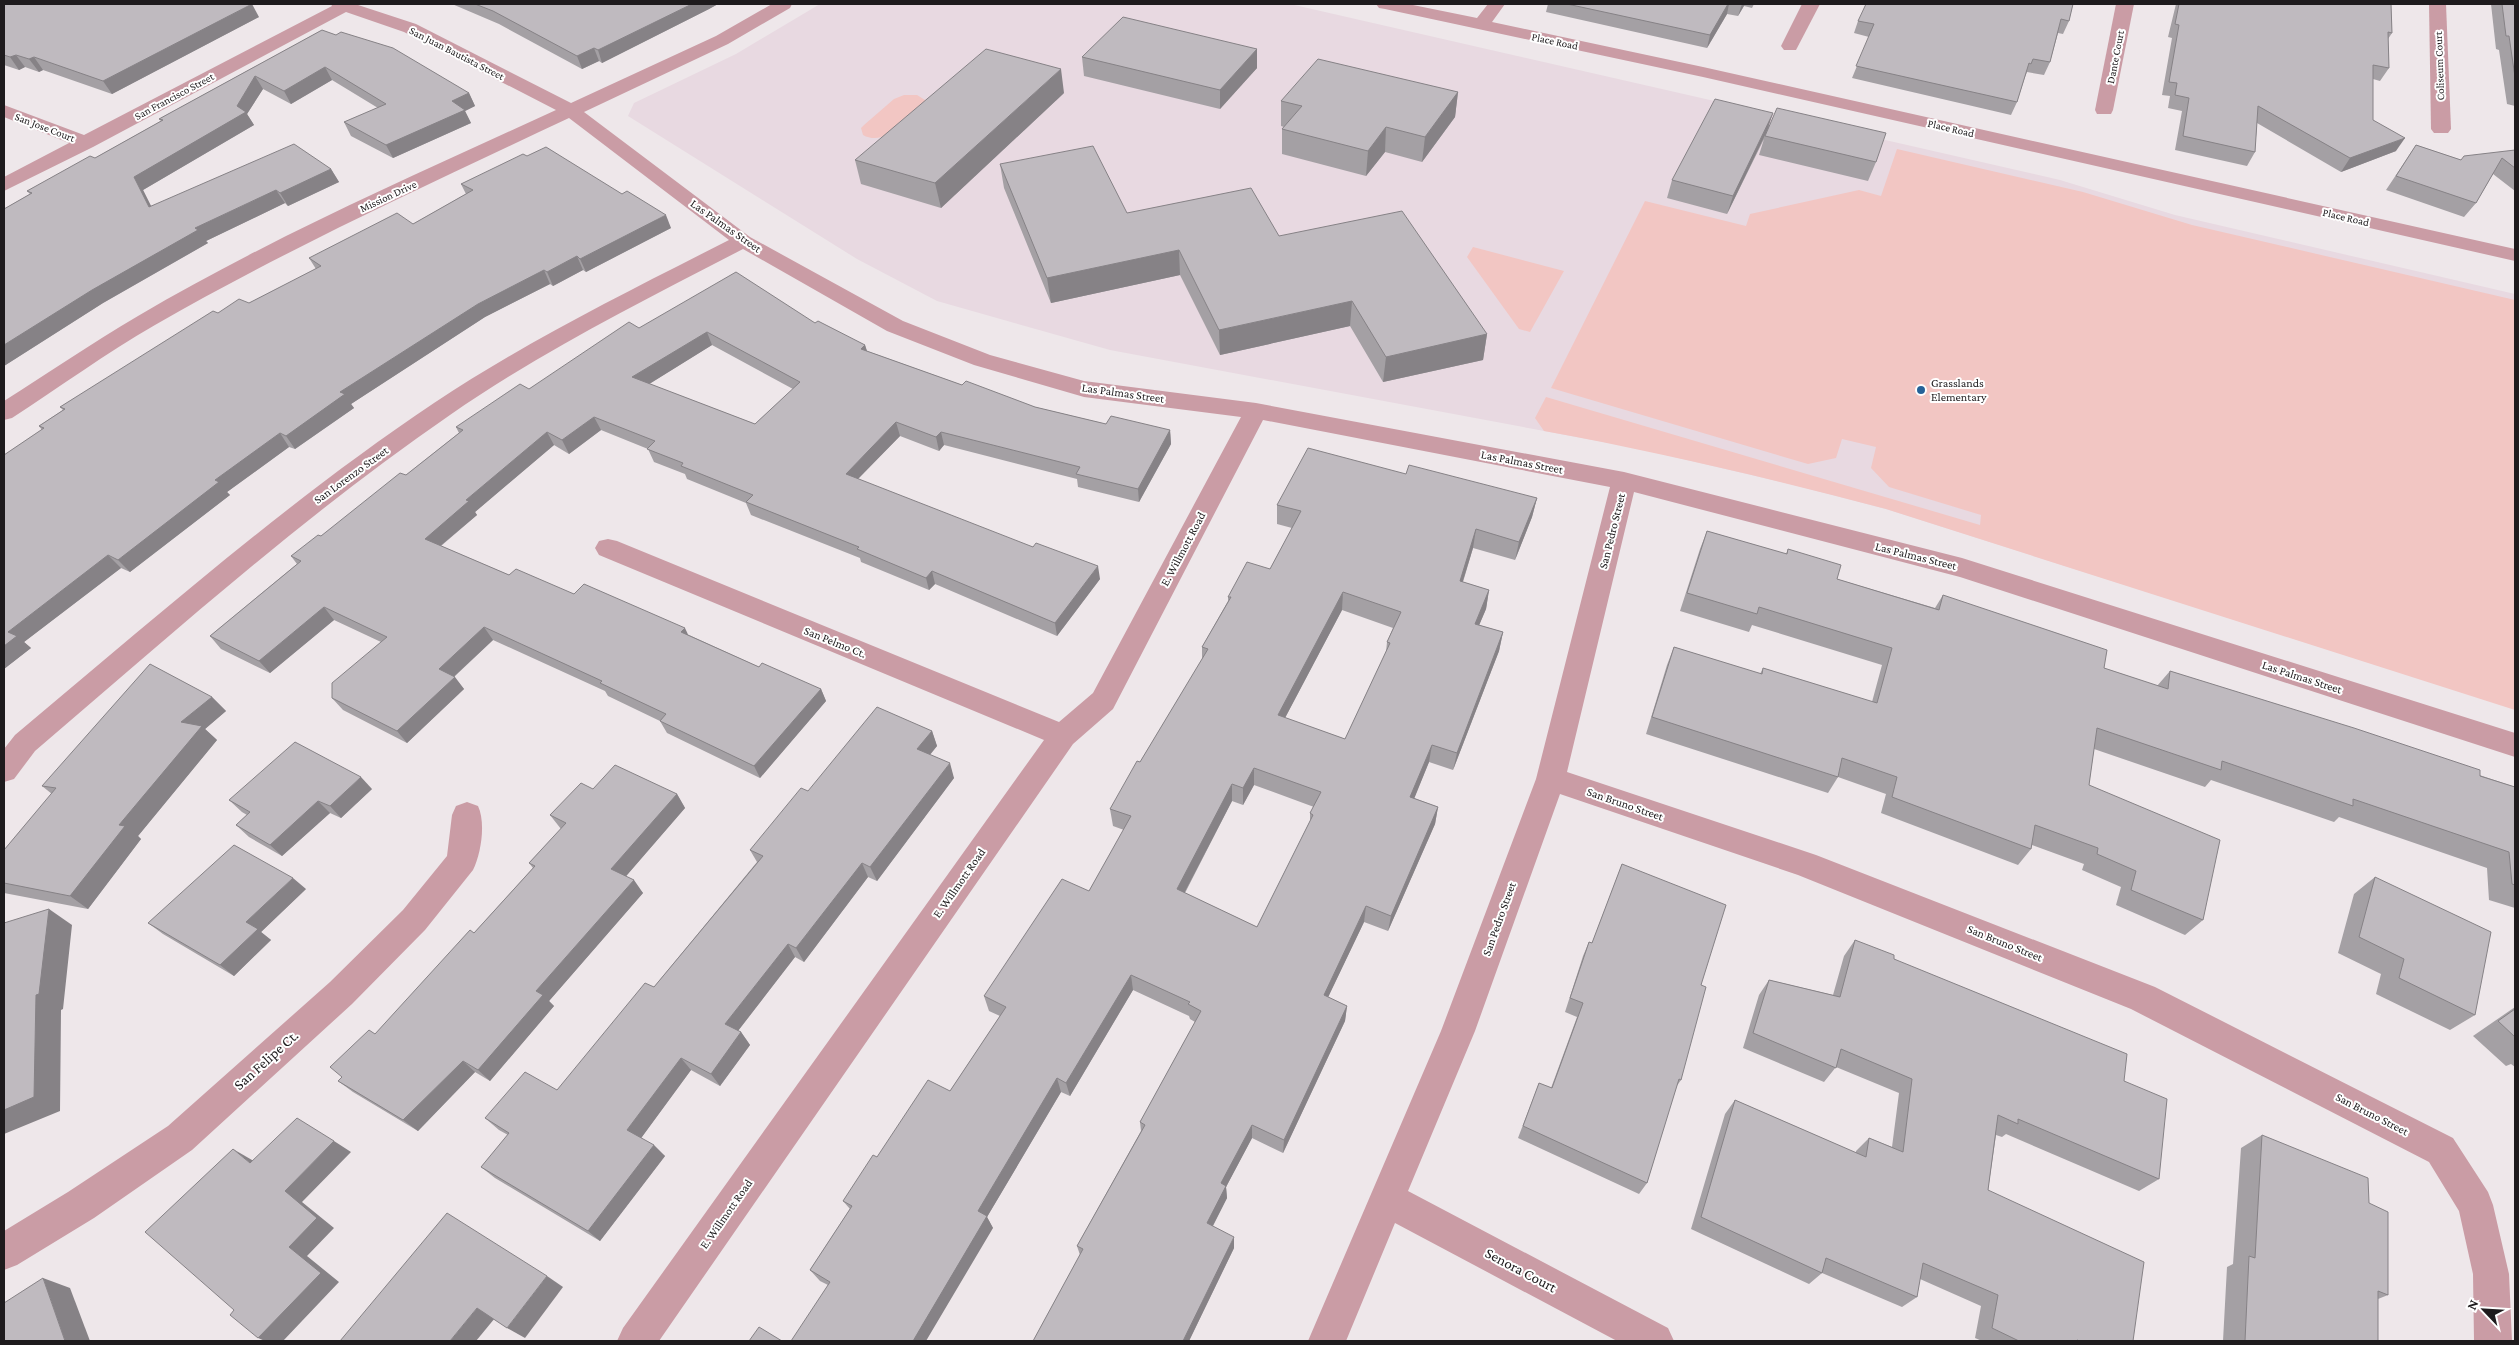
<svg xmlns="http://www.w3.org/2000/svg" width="2519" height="1345" viewBox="0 0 2519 1345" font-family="'Crimson Pro',serif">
  <rect width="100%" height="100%" fill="#eee7ea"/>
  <polygon fill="#e8d9e1" points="820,4 1290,4 2060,180 2175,215 2515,294 2515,709 1886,509 1790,484 1636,448 1110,350 937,301 857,259 628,116 634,103 736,54"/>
  <g fill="#f2c6c3">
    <path d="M904,95H917L925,100V103C909,117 886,148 863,135L861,128L864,125L894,99Z"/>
    <path d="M1897,149L2083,192L2192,225L2515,300V710L1886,509C1773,479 1659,452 1544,431L1535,418L1546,397L1980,525L1981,515L1889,487L1871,468L1876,447L1842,439L1836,458L1808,464L1551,388L1645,201L1746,226L1750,214L1859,190L1881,196Z"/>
    <polygon points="1473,247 1564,271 1530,332 1519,329 1467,257"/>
  </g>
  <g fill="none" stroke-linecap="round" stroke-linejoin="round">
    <g fill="#ca9ca5" fill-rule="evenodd">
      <path d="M331,4H355L416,24L571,103L716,36L772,4H792L790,8L728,44L584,112L750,237L903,321L990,355L1084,381L1256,403L1624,472L1962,558L2515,733V757L1960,577L1634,492L1567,772L1816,855L2155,987L2453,1138L2488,1192L2493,1205L2509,1274L2512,1341H2474L2473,1274L2459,1211L2429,1162L2131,1009L1798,875L1560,794L1475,1031L1408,1191L1668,1328L1674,1341H1617L1395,1223L1346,1341H1308L1441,1031L1536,779L1610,487L1263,420L1113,709L1073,744L659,1341H617L623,1328L1044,740L599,555L595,548L599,541L608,539L617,541L1059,722L1093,693L1241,417L1084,397L974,365L887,331L743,249C643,301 542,351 450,415C303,516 170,636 35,751L14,779L4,782V749L15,735C152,621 286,502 434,403C527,341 629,291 729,240L569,118C429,184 289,248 155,325C106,353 60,387 12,418L4,420V401C48,373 92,343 138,316C272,237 415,175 556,110L404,32L346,12L93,147L4,191V177L69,143L4,117V105L84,135L332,6Z"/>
      <polygon points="1376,4 1408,4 1477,18 1488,4 1505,4 1492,22 1703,67 2515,249 2515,261 1703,77 1385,9 1379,8"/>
      <polygon points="1802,4 1820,4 1796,50 1784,50 1781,46"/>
      <polygon points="2116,4 2134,4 2113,110 2111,114 2097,114 2095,110"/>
      <polygon points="2429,4 2446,4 2451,129 2448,133 2434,133 2431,129"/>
      <path d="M467,802L478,806C486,823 481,854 473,870L425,930L352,1004L192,1150L94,1218L17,1265L4,1270V1231L68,1192L168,1126L330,982L403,910L447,856L452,815L456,806Z"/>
    </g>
  </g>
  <g fill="#a4a0a4" fill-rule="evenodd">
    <polygon points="4,4 259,17 112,94 43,70 39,72 25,67 19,70 4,65"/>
    <polygon points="452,4 718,4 709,9 602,63 599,61 582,69 499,24"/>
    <polygon points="1548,4 1754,4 1752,8 1744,6 1738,16 1727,14 1707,48 1546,12"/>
    <polygon points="2073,4 2069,21 2063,34 2058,33 2050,62 2044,75 2027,72 2025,77 2017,102 2011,115 1852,78 1869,37 1854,33 1858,21"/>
    <polygon points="2176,4 2391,4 2392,33 2388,39 2389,68 2380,81 2373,79 2373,120 2396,151 2341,172 2257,123 2255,152 2247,166 2175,150 2182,111 2168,108 2170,96 2162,95 2172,38 2168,37"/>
    <polygon points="2491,4 2515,4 2515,106 2507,104 2499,50 2496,49"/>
    <polygon points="322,30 469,93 475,106 465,111 471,123 393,158 351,136 344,122 378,108 332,80 291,104 263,89 247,114 254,125 143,190 151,206 331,169 339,182 288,206 285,203 206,241 208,243 103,303 4,366 4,209 30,194 27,191 95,158 161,121 159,119"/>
    <polygon points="1257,49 1257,68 1220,109 1084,76 1082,57"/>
    <polygon points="1458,92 1455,117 1422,162 1385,152 1366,176 1282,154 1282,129 1284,127 1281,126 1281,101"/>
    <polygon points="1064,93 941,208 861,184 855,160"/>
    <polygon points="1769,125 1876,162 1868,181 1759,155 1764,139 1727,214 1667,198 1672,180"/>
    <polygon points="2416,145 2461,160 2515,150 2515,191 2493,174 2476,203 2464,217 2386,190"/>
    <polygon points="527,156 671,228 586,272 583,270 553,286 550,284 485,317 351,404 354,408 295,449 289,447 227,492 230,495 130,572 121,568 24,642 31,648 4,669 4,455 42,430 39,426 63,410 60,407 218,313 249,303 316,269 309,258 413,224 466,194 461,184"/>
    <polygon points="1000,164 1127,213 1279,236 1487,334 1483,360 1383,382 1350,326 1220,355 1180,275 1051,303 1004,188"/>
    <path d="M815,323L865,345L867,351L962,385L1035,407L1106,424L1170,430L1171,444L1139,502L1078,487L1077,479L944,445L939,451L900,436L858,479L1100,579L1057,636L935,584L929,590L861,562L860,558L751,515L746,503L687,479L685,474L654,462L648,449L601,430L569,454L554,445L475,512L477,515L441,546L509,575L574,594L689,635L759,667L821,689L826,701L760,778L667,733L660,721L608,696L605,691L493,640L454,677L464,689L407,743L343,710L332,698L381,642L334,620L270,673L221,649L210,636L297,564L291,556L321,536L406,475L459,433L456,427L529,389L639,328ZM712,345L793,389L755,424L649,384Z"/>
    <path d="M1406,474L1537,498L1532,517L1515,560L1473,548L1463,582L1489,590L1486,609L1479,625L1503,632L1499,651L1453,770L1429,762L1414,798L1438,807L1435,824L1388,931L1364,922L1328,997L1347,1006L1345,1021L1283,1153L1252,1138L1226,1187L1227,1198L1213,1226L1234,1248L1189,1341H1033L1080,1255L1077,1246L1141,1131L1140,1122L1195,1022L1190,1019L1189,1016L1133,990L1070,1096L1061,1092L987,1217L993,1228L828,1285L820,1281L810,1270L850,1209L843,1201L877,1157L950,1091L1000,1016L989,1011L984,996L1089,891L1124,830L1113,826L1110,809L1140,762L1202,660V647L1228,601V597L1270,569L1292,528L1277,524V505ZM1342,610L1393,628L1387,642L1386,652L1345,739L1285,718ZM1254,785L1314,807L1310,813V821L1257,927L1185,893L1232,801L1243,805Z"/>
    <polygon points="1707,531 1786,554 1788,549 1837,579 1935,608 1943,595 2104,668 2157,686 2170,671 2515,787 2515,908 2489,900 2487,868 2339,817 2334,822 2211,780 2205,787 2094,749 2089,785 2203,920 2185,935 2116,905 2121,887 2082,870 2084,864 2032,845 2031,849 2018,865 1881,813 1886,794 1838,777 1828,793 1646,734 1667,665 1674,647 1760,674 1763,668 1872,702 1882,665 1752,625 1749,632 1680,611 1700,549"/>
    <polygon points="212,697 226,711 205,729 217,740 138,836 141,839 88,909 4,893 4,850 52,794 42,786"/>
    <polygon points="932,731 937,746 930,755 954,778 877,881 868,877 804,962 795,957 738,1031 741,1032 750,1045 720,1086 691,1070 641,1138 665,1156 600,1241 495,1178 481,1167 508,1135 499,1130 485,1118 557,1090 654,987 757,862 750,850 808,791"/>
    <polygon points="372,789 341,818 330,813 282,856 249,837 236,825 247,815 242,812 229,800"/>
    <polygon points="593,789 677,794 685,808 626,876 643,893 549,1001 554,1006 490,1081 475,1072 418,1131 353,1092 338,1081 342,1077 375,1034 474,933 533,868 529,863 561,829 550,815"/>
    <polygon points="1622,864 1701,985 1681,1080 1676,1087 1647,1183 1639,1194 1518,1138 1539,1083 1551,1088 1577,1017 1565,1012 1583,956 1589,942 1592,943"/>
    <polygon points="2375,877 2475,1015 2450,1030 2376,994 2381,974 2338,953 2354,894"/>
    <polygon points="306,889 261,932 271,940 234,976 163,934 148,923"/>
    <polygon points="1855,940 1894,959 2124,1081 2159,1179 2139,1191 2006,1134 2002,1137 1996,1135 1988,1190 2133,1341 1982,1341 1975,1338 1981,1306 1920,1279 1917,1297 1902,1307 1822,1273 1809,1284 1691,1229 1725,1114 1735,1100 1856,1153 1856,1151 1869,1138 1892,1147 1899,1093 1836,1067 1824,1082 1743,1048 1759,995 1769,980 1833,995 1844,956"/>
    <polygon points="2515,1007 2515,1067 2511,1064 2506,1066 2473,1036"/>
    <polygon points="2262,1135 2369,1203 2388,1295 2378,1299 2378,1341 2223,1341 2227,1267 2233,1264 2241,1148"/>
  </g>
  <g fill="#868286">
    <polygon points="252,4 259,17 112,94 103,81"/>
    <polygon points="692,4 718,4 709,9 602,63 598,50"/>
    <polygon points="1728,4 1729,4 1727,14 1707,48 1710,35"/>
    <polygon points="1742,4 1745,4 1738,16"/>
    <polygon points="594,48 599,61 582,69 577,56"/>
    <polygon points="1257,49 1257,68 1220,109 1220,90"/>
    <polygon points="16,55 25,67 19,70 10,57"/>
    <polygon points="34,57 43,70 39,72 29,59"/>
    <polygon points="325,67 332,80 291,104 284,91"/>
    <polygon points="1061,69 1064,93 941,208 935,183"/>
    <polygon points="255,76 263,89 247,114 254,125 143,190 158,220 149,207 134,177 237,106"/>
    <polygon points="1458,92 1455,117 1422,162 1425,137"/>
    <polygon points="469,93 475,106 465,111 471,123 393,158 386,145 452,101"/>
    <polygon points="1773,113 1767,131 1727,214 1733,196"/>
    <polygon points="1386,127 1385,152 1366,176 1368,151"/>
    <polygon points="2405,138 2396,151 2341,172 2350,158"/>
    <polygon points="331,169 339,182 288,206 280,193"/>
    <polygon points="276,190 285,203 206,241 208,243 103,303 4,366 4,345 92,290 195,228"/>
    <polygon points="666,215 671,228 586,272 580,259"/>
    <polygon points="1179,250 1180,275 1051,303 1047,278"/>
    <polygon points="577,256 583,270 553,286 547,272"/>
    <polygon points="544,270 550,284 485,317 351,404 354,408 295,449 286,436 340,392 478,304"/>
    <polygon points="1352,301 1350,326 1220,355 1219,330"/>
    <polygon points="707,332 712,345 638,391 632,377"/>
    <polygon points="1487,334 1483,360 1383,382 1386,357"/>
    <polygon points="865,345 869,358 861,349"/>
    <polygon points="594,417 601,430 569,454 562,440"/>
    <polygon points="896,422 900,436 850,487 846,474"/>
    <polygon points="1170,430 1171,444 1139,502 1138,489"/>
    <polygon points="547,432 554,445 475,512 477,515 433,552 425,539 466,500"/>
    <polygon points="941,432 944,445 939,451 936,437"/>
    <polygon points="280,433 289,447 227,492 230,495 130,572 118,560 215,480"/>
    <polygon points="1537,498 1532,517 1515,560 1519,542"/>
    <polygon points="1476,529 1473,548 1457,600 1460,581"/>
    <polygon points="108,555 121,568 24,642 31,648 4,669 4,646 8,632"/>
    <polygon points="1098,566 1100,579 1057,636 1055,623"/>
    <polygon points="932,571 935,584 929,590 926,578"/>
    <polygon points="1489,590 1486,609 1472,642 1475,624"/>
    <polygon points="1343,592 1342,610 1277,733 1278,715"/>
    <polygon points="324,607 334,620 270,673 259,661"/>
    <polygon points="484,627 493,640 448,682 439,669"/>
    <polygon points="685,628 691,641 681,632"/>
    <polygon points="1503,632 1499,651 1453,770 1457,753"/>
    <polygon points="455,677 464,689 407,743 397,731"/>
    <polygon points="821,689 826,701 760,778 754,766"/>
    <polygon points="212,697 226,711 205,729 217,740 138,836 141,839 88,909 70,896 119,825 181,722"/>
    <polygon points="932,731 937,746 922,764 917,749"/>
    <polygon points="1432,745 1429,762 1408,814 1410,797"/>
    <polygon points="950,763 954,778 877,881 870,867"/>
    <polygon points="1254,768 1254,785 1243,805 1243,788"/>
    <polygon points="361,777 372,789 341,818 330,806"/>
    <polygon points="1232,784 1232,801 1178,905 1177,889"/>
    <polygon points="677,794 685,808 621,882 611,869"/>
    <polygon points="318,801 330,813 282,856 270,845"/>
    <polygon points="1438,807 1435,824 1388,931 1391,916"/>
    <polygon points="862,863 868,877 804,962 796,948"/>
    <polygon points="293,878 306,889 261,932 271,940 234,976 220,965 246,922"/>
    <polygon points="634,880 643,893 549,1001 554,1006 490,1081 478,1070 536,991"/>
    <polygon points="1366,906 1364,922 1322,1010 1324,995"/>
    <polygon points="49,909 72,925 63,1009 61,1010 60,1111 4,1134 4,1110 36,995"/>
    <polygon points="788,944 795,957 734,1036 725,1024"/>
    <polygon points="1131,975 1133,990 1070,1096 1066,1083"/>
    <polygon points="1347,1006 1345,1021 1283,1153 1284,1140"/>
    <polygon points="741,1032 750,1045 720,1086 711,1074"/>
    <polygon points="681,1058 691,1070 639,1141 627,1130"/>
    <polygon points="463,1061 475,1072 418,1131 403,1120"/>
    <polygon points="1057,1078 1061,1092 987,1217 993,1228 926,1341 913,1341 978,1211"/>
    <polygon points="1252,1125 1252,1138 1226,1187 1227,1198 1208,1235 1207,1223 1221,1183"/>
    <polygon points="334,1141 351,1152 302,1202 334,1228 307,1256 339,1282 283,1341 265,1341 258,1338 289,1247 285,1191"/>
    <polygon points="654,1145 665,1156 600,1241 588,1231"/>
    <polygon points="233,1149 252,1160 269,1174 250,1163"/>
    <polygon points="1234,1237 1234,1248 1189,1341 1183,1341"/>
    <polygon points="547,1276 563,1287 525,1338 507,1328"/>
    <polygon points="43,1278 70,1288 90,1341 65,1341"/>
    <polygon points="477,1308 495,1318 476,1341 450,1341"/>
  </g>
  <g fill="#bfbabf" stroke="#868286" fill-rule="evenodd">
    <polygon points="4,4 252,4 103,81 34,57 29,59 16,55 10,57 4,55"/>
    <polygon points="475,4 692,4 598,50 594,48 577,56 493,11"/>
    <polygon points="1567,4 1728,4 1710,35"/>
    <polygon points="1866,4 2073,4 2069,21 2061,19 2050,62 2033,59 2031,64 2029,63 2017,102 1856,66 1874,24 1858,21"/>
    <polygon points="2179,4 2391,4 2392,33 2388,32 2389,68 2373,65 2373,120 2405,138 2350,158 2258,106 2255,152 2183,136 2189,98 2175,95 2177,83 2169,82 2179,25 2175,24"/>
    <polygon points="2502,4 2515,4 2515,77 2509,36 2506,36"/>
    <polygon points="1123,17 1257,49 1220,90 1082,57"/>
    <polygon points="322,30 336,35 341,32 393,48 469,93 452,101 465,110 386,145 344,122 386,104 325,67 284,91 255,76 237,106 246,112 134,177 149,207 294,144 331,169 280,193 276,190 195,228 198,230 92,290 4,345 4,209 32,193 27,191 90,156 95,158 163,120 159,119"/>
    <polygon points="986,49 1061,69 935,183 855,160"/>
    <polygon points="1318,59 1458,92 1425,137 1386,127 1368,151 1282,129 1302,106 1281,101"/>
    <polygon points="1715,99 1773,113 1733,196 1672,180"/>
    <polygon points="1777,108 1886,133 1876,162 1765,136"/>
    <polygon points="2416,145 2461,160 2464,156 2515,150 2515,168 2502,158 2476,203 2396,176"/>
    <polygon points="1093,146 1127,213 1251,188 1279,236 1402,211 1487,334 1386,357 1352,301 1219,330 1179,250 1047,278 1000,164"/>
    <polygon points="546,147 622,194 627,191 666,215 580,259 577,256 547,272 544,270 478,304 340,392 345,394 286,436 280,433 215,480 219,482 118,560 108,555 8,632 17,636 4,646 4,455 44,428 39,426 65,409 60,407 213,311 218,313 239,299 249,303 321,266 309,258 397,213 413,224 473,190 461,184 523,154 527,156"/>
    <path d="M736,272L815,323L818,321L865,345L861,349L962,385L966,381L1035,407L1106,424L1111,416L1170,430L1138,489L1076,474L1080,467L941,432L936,437L896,422L846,474L1033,547L1036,543L1098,566L1055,623L932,571L926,578L857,549L859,547L746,502L753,495L681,466L683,463L647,449L655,441L594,417L562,440L547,432L466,500L469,501L425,539L509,575L516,569L574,594L584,584L685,628L681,632L759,667L762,663L821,689L754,766L660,721L666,714L600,683L602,681L484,627L439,669L455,677L397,731L332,698V683L387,637L324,607L259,661L210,636L301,561L291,556L318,535L321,536L400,473L406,475L463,430L456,427L520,384L529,389L629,322L639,328ZM707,332L800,382L755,424L632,377Z"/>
    <path d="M1308,448L1406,474L1409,465L1537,498L1519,542L1476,529L1460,581L1489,590L1475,624L1503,632L1457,753L1432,745L1410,797L1438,807L1391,916L1366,906L1324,995L1347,1006L1284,1140L1252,1125L1221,1183L1226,1186L1207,1223L1234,1237L1183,1341H1033L1083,1249L1077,1246L1145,1125L1140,1122L1201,1011L1188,1004L1190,1002L1131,975L1066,1083L1057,1078L978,1211L987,1216L913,1341H791L830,1282L810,1270L852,1206L843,1201L873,1155L877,1157L928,1080L950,1091L1006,1007L984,996L1062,879L1089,891L1131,816L1110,809L1137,761L1140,762L1208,649L1202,647L1231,597H1228L1247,562L1270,569L1301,511L1277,505ZM1343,592L1401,612L1387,642L1390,643L1345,739L1278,715ZM1254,768L1321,792L1310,813L1313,815L1257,927L1177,889L1232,784L1243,788Z"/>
    <polygon points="1707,531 1787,554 1788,549 1841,565 1837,579 1939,610 1943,595 2107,650 2104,668 2168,689 2170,671 2354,728 2480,770 2480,776 2515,787 2515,885 2512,884 2509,852 2353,799 2353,806 2222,761 2221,770 2097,728 2089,785 2220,840 2203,920 2131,890 2136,871 2097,854 2098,848 2035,825 2031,849 1892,797 1897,777 1842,758 1838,777 1652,717 1674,647 1762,674 1763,668 1877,703 1892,648 1759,607 1757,614 1687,593"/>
    <polygon points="150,664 212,697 181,722 202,726 119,825 125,826 70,896 4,883 4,850 56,788 42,786"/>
    <polygon points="877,707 932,731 917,749 950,763 870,867 862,863 796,948 788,944 725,1024 741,1032 711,1074 681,1058 627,1130 654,1145 588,1231 481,1167 509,1133 485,1118 525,1072 557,1090 645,983 654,987 763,856 750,850 801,788 808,791"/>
    <polygon points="295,742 361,777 330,806 318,801 270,845 236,825 250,812 229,800"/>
    <polygon points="615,765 677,794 611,869 634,880 536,991 543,995 478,1070 463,1061 403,1120 338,1081 342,1077 330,1067 369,1030 375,1034 470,930 474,933 535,866 529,863 566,823 550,815 581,783 593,789"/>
    <polygon points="234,845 293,878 246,922 258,929 220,965 148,923"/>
    <polygon points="1622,864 1726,905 1701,985 1706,987 1681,1080 1679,1079 1647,1183 1523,1126 1539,1083 1552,1088 1583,1003 1570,998 1589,942 1592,943"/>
    <polygon points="2375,877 2491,932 2475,1015 2399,978 2404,959 2359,937"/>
    <polygon points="49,909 39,994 36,995 34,1097 4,1110 4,923"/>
    <polygon points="1855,940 1894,955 1894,959 2127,1054 2124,1081 2167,1099 2159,1179 2018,1119 2018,1124 1998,1115 1988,1190 2144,1262 2133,1341 2080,1341 2077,1340 2077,1341 2019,1341 1992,1328 1998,1295 1923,1263 1917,1297 1826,1258 1822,1273 1701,1217 1735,1100 1866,1157 1869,1138 1903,1152 1912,1079 1841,1049 1836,1068 1753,1033 1769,980 1840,997"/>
    <polygon points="2515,1009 2515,1037 2498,1021"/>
    <polygon points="297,1118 334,1141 285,1191 317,1218 289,1247 321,1273 258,1338 230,1315 234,1310 145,1232 233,1149 250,1163"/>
    <polygon points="2262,1135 2368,1178 2369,1203 2388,1212 2388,1295 2378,1291 2378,1341 2245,1341 2249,1256 2255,1258"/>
    <polygon points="447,1213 547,1276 507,1328 477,1308 450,1341 340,1341"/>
    <polygon points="43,1278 65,1341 4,1341 4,1303"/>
    <polygon points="759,1327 782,1341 749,1341"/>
  </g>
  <circle fill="#256298" stroke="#fff" stroke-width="2" cx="1921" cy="390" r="5"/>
  <g text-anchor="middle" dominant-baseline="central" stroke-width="4" stroke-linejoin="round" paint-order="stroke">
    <g font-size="11" fill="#1e1b1d" stroke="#fff">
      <text transform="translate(1555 41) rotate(12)">Place Road</text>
      <text transform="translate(457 53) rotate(27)">San Juan Bautista Street</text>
      <text transform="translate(2115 57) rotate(-79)">Dante Court</text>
      <text transform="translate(2439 66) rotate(-92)">Coliseum Court</text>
      <text transform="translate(174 96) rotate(-28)">San Francisco Street</text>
      <text transform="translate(45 127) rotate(21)">San Jose Court</text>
      <text transform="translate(1951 128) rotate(13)">Place Road</text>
      <text transform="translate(388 196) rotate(-25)">Mission Drive</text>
      <text transform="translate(2346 217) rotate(13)">Place Road</text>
    </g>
    <g font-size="12" fill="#1e1b1d" stroke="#fff">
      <text transform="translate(726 226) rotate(35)">Las Palmas Street</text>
      <text transform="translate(1123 393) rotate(8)">Las Palmas Street</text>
      <text transform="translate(1522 462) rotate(11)">Las Palmas Street</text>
      <text transform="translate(351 475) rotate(-36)">San Lorenzo Street</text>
      <text transform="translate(1612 531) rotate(-76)">San Pedro Street</text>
      <text transform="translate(1183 549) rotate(-62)">E. Willmott Road</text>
      <text transform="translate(1916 556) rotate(14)">Las Palmas Street</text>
      <text transform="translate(835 642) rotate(22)">San Pelmo Ct.</text>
      <text transform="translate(2302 677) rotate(18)">Las Palmas Street</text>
      <text transform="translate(1625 804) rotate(19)">San Bruno Street</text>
      <text transform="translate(959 883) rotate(-55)">E. Willmott Road</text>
      <text transform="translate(1499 919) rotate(-70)">San Pedro Street</text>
      <text transform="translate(2005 943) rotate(22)">San Bruno Street</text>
      <text transform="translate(2372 1114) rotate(27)">San Bruno Street</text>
      <text transform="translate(726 1214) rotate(-55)">E. Willmott Road</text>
    </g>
    <g font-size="12" fill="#1e1b1d" stroke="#fff" text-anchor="start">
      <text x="1931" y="383">Grasslands<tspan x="1931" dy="14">Elementary</tspan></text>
    </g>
    <g font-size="15" fill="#1e1b1d" stroke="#fff">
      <text transform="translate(266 1060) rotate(-42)">San Felipe Ct.</text>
      <text transform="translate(1521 1270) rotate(28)">Senora Court</text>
    </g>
  </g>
  <rect width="2519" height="1345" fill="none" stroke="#1e1b1d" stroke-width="10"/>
  <g transform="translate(2484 1310) rotate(295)" stroke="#ffffff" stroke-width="4" paint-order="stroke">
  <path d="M0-4L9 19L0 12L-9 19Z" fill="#1e1b1d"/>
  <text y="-8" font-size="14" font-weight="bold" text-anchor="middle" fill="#1e1b1d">N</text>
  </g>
</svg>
